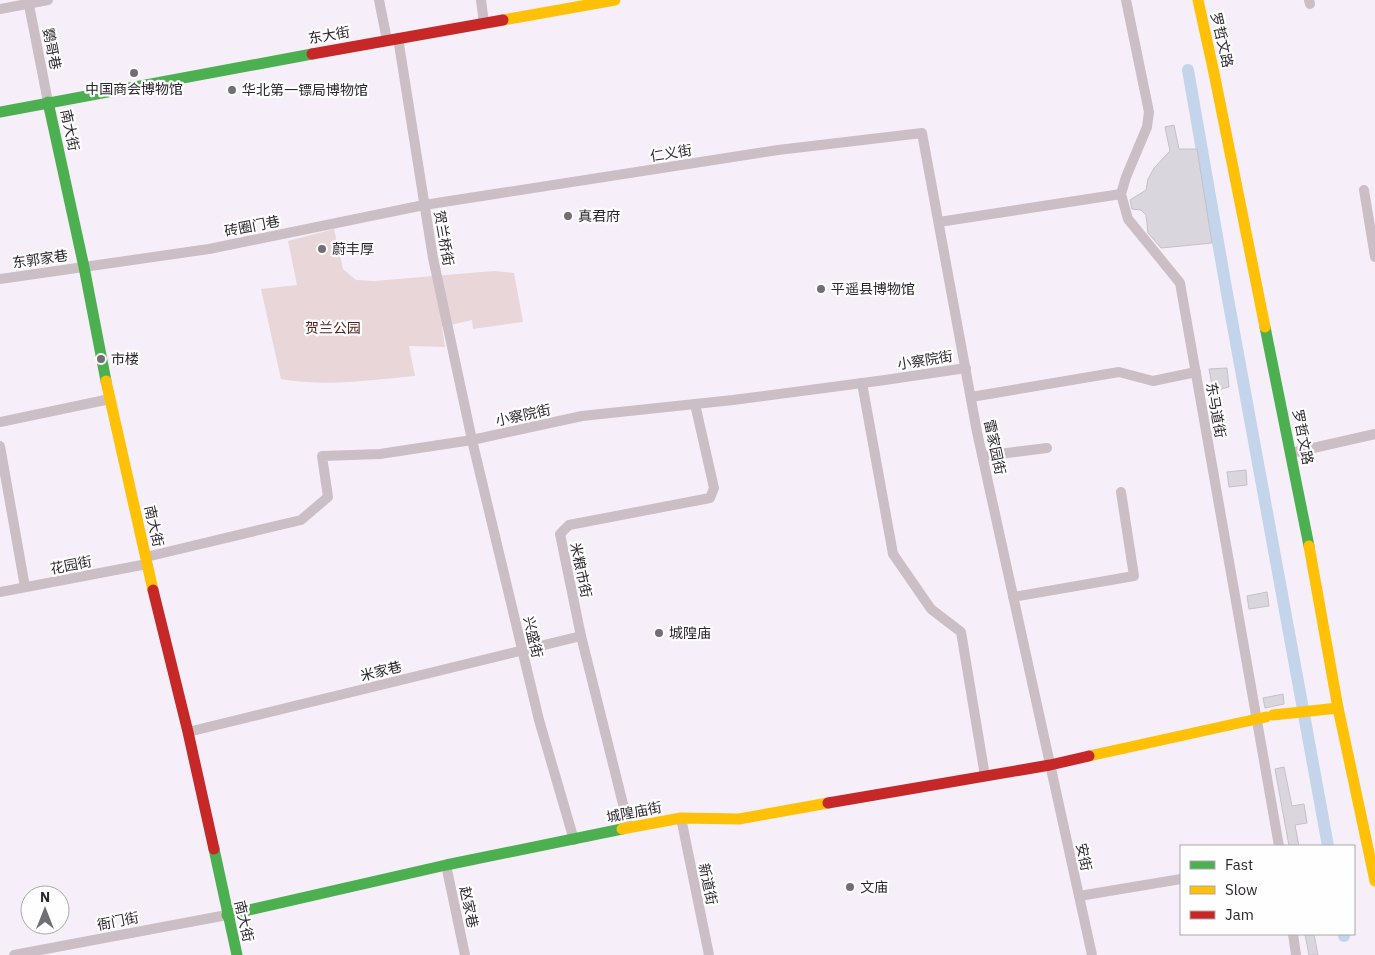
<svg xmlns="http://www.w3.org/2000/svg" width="1375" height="955" viewBox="0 0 1375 955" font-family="'IBM Plex Sans','Noto Sans SC',sans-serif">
  <rect width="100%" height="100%" fill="#f6eff9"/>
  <path fill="#e8d6d9" d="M334,229L343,269L356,280L374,281L494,271L514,273L523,322L473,329L472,320L442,327L445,347L409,346L415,376C371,380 325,387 281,379L261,289L297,285L288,241Z"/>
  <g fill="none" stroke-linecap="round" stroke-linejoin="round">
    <g stroke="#c4d4ea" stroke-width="12">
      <polyline points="1188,70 1226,288 1328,846"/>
      <polyline points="1344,934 1344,936"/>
    </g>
  </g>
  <g fill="#d9d6de" stroke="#c4c1c9">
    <polygon points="1174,125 1179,149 1197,149 1212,243 1161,248 1148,233 1146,215 1141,210 1132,209 1130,200 1146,190 1148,179 1154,168 1170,151 1165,127"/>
    <polygon points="1227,368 1229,387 1213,391 1209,369"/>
    <polygon points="1246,470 1247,485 1229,487 1227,472"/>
    <polygon points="1267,592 1269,606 1249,609 1247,596"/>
    <polygon points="1283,694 1284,704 1265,708 1263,698"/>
    <polygon points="1284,767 1292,806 1304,804 1307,823 1295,825 1299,846 1289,846 1275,769"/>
    <polygon points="1305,934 1314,934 1318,955 1309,955"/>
  </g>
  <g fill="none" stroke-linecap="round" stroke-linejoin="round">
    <g stroke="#cbbec4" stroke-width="10">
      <polyline points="28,0 48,102"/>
      <polyline points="379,0 387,40"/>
      <polyline points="481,0 484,23"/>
      <polyline points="1126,0 1149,112 1147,127 1126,177 1121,194 1128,219 1180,283 1279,846"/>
      <polyline points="1309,0 1310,4"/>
      <polyline points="0,9 48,0"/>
      <polyline points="398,38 433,258 472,440 539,720 574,840"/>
      <polyline points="1364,190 1375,257"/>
      <polyline points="939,222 1121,194"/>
      <polyline points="0,279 209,249 424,205 778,150 922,133 977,432 1092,955"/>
      <polyline points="862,383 893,554 931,609 961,632 985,776"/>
      <polyline points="971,397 1119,372 1153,381 1196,372"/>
      <polyline points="0,422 110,399"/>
      <polyline points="0,446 25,587"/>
      <polyline points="1291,453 1375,434"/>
      <polyline points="983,456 1047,448"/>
      <polyline points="146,557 301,520 328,497 322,456 380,454 472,440 582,416 733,400 885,380 966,368"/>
      <polyline points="0,592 147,564"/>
      <polyline points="1013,597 1134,576 1121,492"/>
      <polyline points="188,732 581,636"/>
      <polyline points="681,818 709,955"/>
      <polyline points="629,828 581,636 560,534 569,525 710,498 714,488 695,404"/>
      <polyline points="446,865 465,955"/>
      <polyline points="1079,896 1181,879"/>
      <polyline points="1293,934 1296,955"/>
      <polyline points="14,955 227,915"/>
    </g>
    <g stroke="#4caf50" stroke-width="11">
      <polyline points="48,102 84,267 106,381"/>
      <polyline points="0,112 312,54"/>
      <polyline points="1265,327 1309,546"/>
      <polyline points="214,849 237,955"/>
      <polyline points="227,915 446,865 622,829"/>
    </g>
    <g stroke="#ffc107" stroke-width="11">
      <polyline points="1198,0 1214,73 1265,327"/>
      <polyline points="503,20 615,0"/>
      <polyline points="106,381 153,590"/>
      <polyline points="1309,546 1338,708 1375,881"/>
      <polyline points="1273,715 1338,708"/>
      <polyline points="1089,756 1266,717"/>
      <polyline points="622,829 681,818 739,819 828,803"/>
    </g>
    <g stroke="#c62828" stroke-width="11">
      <polyline points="312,54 503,20"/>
      <polyline points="153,590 188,732 214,849"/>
      <polyline points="828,803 1050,765 1089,756"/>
    </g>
  </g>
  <g fill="#736d75" stroke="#fefefe" stroke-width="2">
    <circle cx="134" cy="73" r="5"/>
    <circle cx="232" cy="90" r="5"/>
    <circle cx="568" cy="216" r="5"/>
    <circle cx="322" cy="249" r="5"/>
    <circle cx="821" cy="289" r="5"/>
    <circle cx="101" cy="359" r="5"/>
    <circle cx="659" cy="633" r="5"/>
    <circle cx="850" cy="887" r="5"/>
  </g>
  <g text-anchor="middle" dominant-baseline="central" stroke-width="4.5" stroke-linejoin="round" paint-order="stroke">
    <g font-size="14" fill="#2c272e" stroke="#fefefe">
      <text transform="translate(329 35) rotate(-10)">东大街</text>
      <text transform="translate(1222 40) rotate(77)">罗哲文路</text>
      <text transform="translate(52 49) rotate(79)">鹦哥巷</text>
      <text transform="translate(70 130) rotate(78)">南大街</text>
      <text transform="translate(671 153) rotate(-9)">仁义街</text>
      <text transform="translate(252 226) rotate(-11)">砖圈门巷</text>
      <text transform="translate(444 238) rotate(80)">贺兰桥街</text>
      <text transform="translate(40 259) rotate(-8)">东郭家巷</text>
      <text transform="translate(925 360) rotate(-9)">小察院街</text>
      <text transform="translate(1216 410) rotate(80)">东马道街</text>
      <text transform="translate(523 415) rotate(-12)">小察院街</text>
      <text transform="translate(1303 437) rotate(79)">罗哲文路</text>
      <text transform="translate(995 447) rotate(78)">雷家园街</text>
      <text transform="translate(154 526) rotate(77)">南大街</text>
      <text transform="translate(71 565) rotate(-11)">花园街</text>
      <text transform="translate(581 570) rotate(78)">米粮市街</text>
      <text transform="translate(533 637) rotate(77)">兴盛街</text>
      <text transform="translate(381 671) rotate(-14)">米家巷</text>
      <text transform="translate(634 812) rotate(-11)">城隍庙街</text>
      <text transform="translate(1084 857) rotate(78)">安街</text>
      <text transform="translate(708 884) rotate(78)">新道街</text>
      <text transform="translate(469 907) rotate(78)">赵家巷</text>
      <text transform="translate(118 921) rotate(-11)">衙门街</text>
      <text transform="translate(244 921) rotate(77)">南大街</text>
    </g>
    <g font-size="14" fill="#2c272e" stroke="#fefefe" text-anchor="start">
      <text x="134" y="89" text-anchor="middle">中国商会博物馆</text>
      <text x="242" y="90">华北第一镖局博物馆</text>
      <text x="578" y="216">真君府</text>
      <text x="332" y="249">蔚丰厚</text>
      <text x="831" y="289">平遥县博物馆</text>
      <text x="111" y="359">市楼</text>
      <text x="669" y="633">城隍庙</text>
      <text x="860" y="887">文庙</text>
    </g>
    <g font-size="14" fill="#592423" stroke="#fefefe">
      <text x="333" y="328">贺兰公园</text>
    </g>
  </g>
  <rect x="1180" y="845" width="175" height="90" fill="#fefefe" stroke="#aaa8ab"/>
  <rect x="1190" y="861" width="25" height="8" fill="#4caf50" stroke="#aaa8ab"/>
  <text x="1225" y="870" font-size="15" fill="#2c272e">Fast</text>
  <rect x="1190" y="886" width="25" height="8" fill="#ffc107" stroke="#aaa8ab"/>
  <text x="1225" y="895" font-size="15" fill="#2c272e">Slow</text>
  <rect x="1190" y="911" width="25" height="8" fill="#c62828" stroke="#aaa8ab"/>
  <text x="1225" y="920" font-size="15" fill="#2c272e">Jam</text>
  <g transform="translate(45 910)"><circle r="24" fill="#fefefe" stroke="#aaa8ab"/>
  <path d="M0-4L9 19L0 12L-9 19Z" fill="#736d75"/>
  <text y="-8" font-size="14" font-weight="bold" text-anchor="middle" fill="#2c272e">N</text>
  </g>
</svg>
